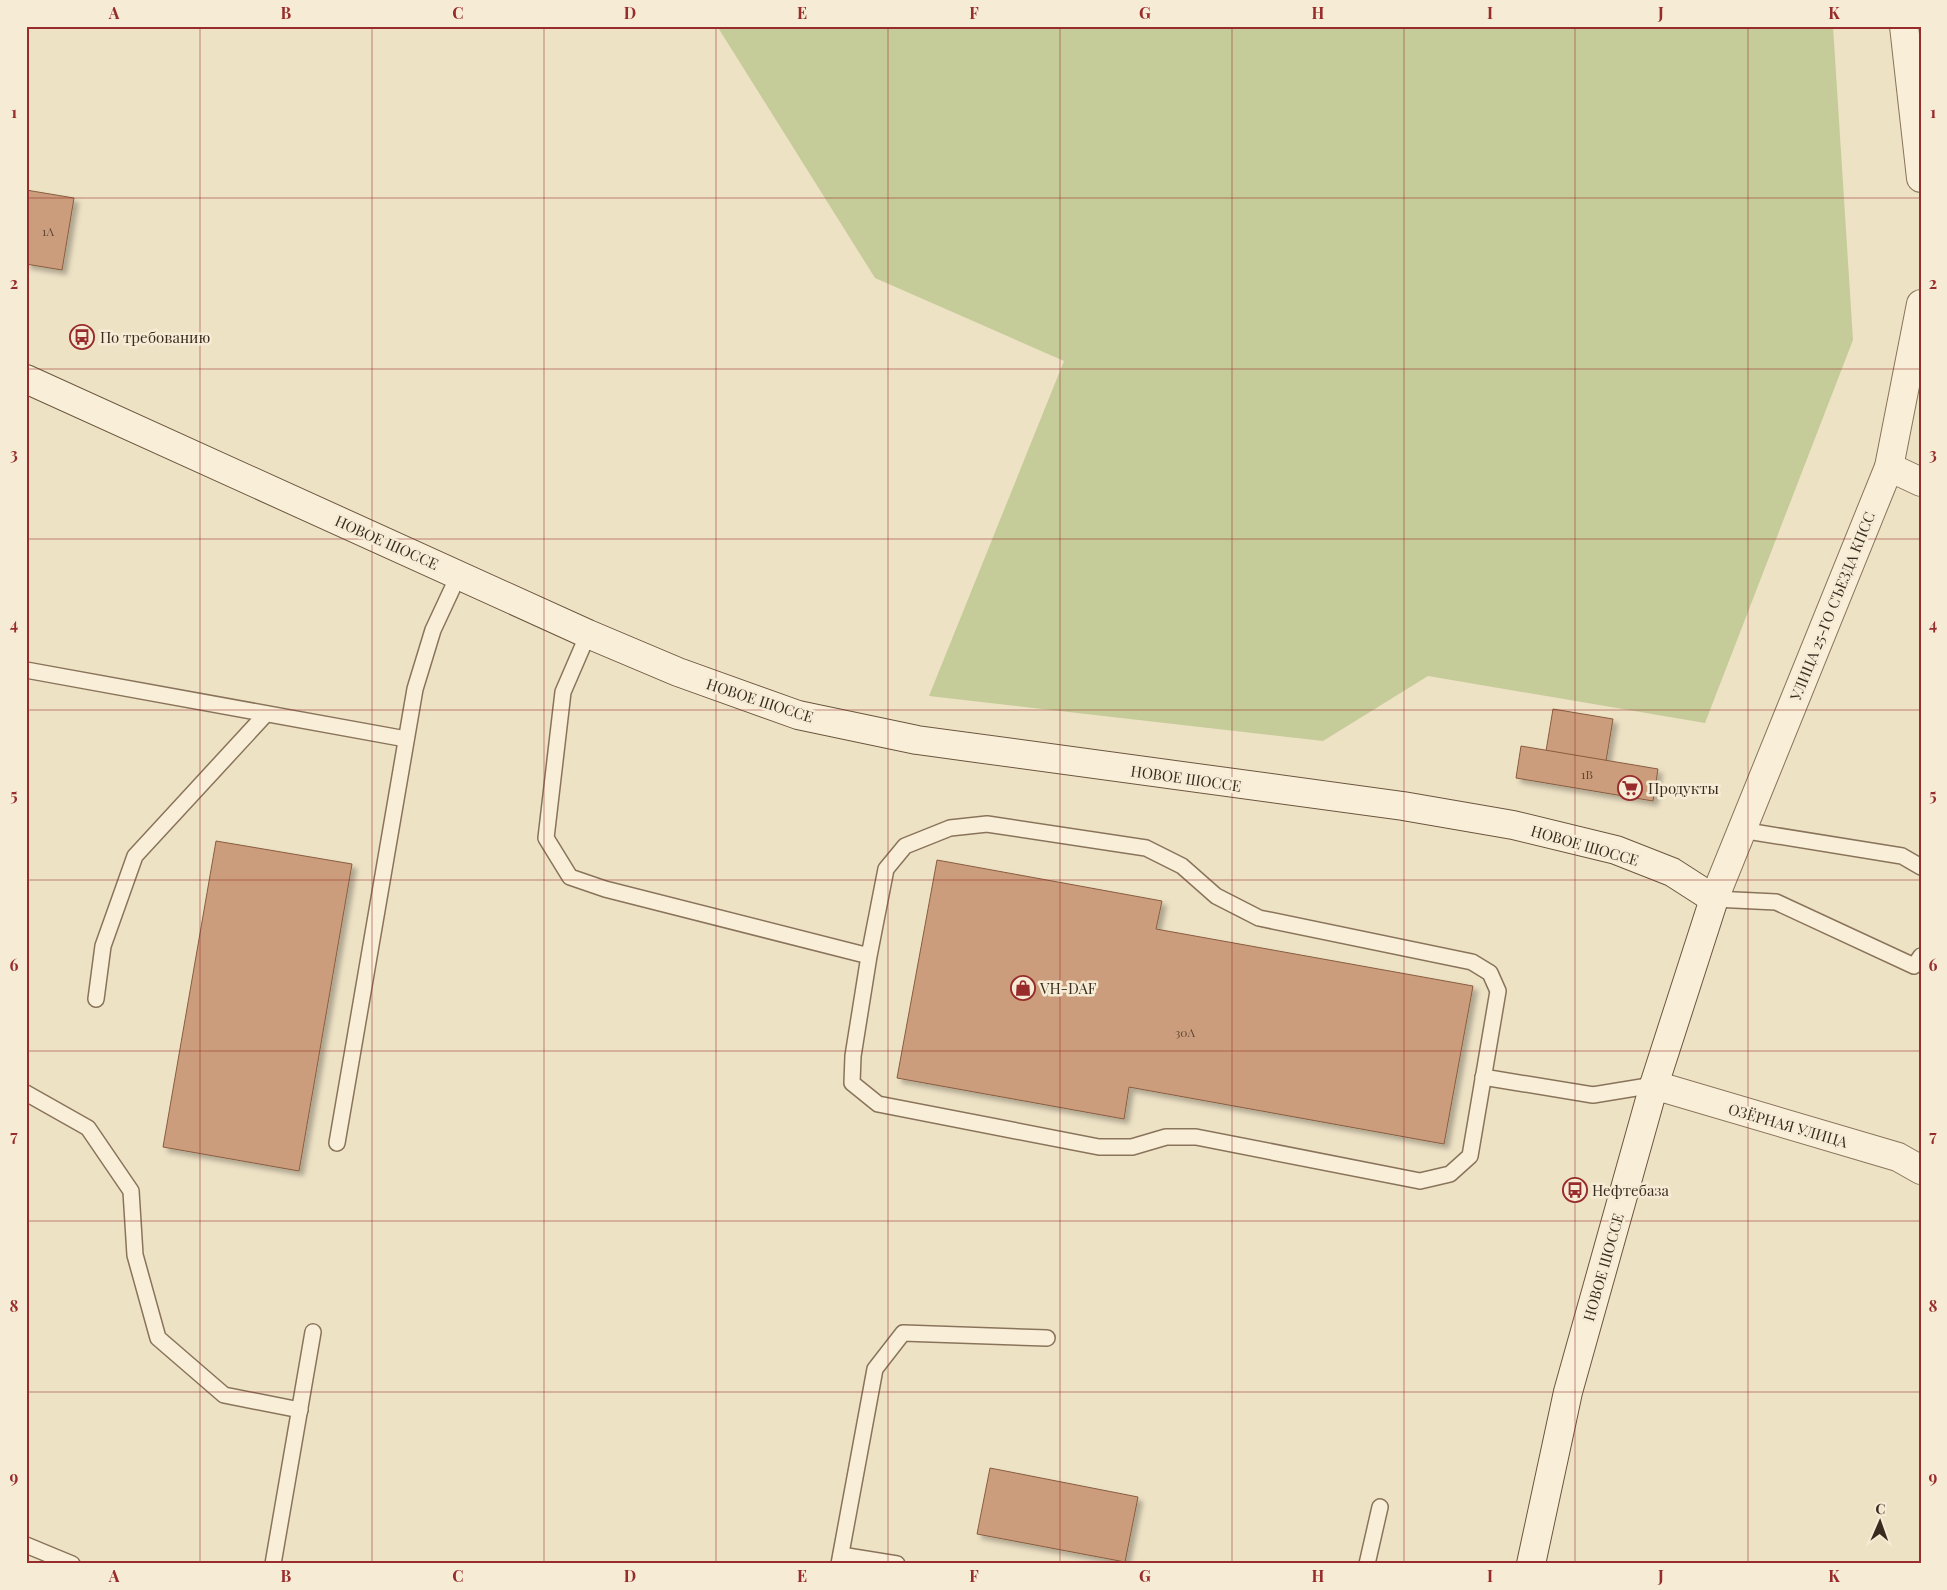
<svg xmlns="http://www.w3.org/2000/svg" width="1947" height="1590" viewBox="0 0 1947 1590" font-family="'Playfair Display',serif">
  <defs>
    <filter id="shadow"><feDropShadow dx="4.5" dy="4.5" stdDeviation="2.5" flood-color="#0004"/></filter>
  </defs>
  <rect width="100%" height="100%" fill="#eee2c5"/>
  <polygon fill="#c6cc99" points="717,26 1833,26 1853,340 1705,723 1428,676 1323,741 929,696 1064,361 875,278"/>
  <g fill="#cc9d7b" stroke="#885d41" filter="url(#shadow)">
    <polygon points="26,190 74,198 62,270 26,264"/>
    <polygon points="1553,709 1613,719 1606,761 1546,751"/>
    <polygon points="1521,746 1658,769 1653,801 1516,778"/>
    <polygon points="216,841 352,864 299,1171 163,1147"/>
    <polygon points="937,860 1162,901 1156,929 1473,986 1444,1144 1129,1087 1124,1119 897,1078"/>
    <polygon points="990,1468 1138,1497 1125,1562 977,1534"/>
  </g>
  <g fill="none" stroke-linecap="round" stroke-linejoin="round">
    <defs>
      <g id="service">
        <polyline points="588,634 563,692 546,838 570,877 605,889 869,956 853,1056 852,1083 878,1104 1099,1147 1132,1147 1166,1137 1196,1137 1420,1181 1450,1174 1470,1156 1498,991 1490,973 1472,962 1259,918 1216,896 1182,866 1146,848 987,824 950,828 905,846 886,869 869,956"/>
        <polyline points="26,670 406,739"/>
        <polyline points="1741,830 1902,856 1921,867"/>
        <polyline points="1714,899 1776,902 1914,966 1921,956"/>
        <polyline points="96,999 103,946 135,856 266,714"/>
        <polyline points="1483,1077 1593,1095 1654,1085"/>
        <polyline points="26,1093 88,1128 131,1191 135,1255 158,1338 224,1395 300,1410"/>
        <polyline points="337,1143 415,689 433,630 459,574"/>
        <polyline points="26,1545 72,1564"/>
        <polyline points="841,1555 897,1564"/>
        <polyline points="273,1564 313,1332"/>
        <polyline points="839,1564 875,1369 903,1333 1047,1338"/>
        <polyline points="1367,1564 1380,1507"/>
      </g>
      <g id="minor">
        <polyline points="1904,26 1921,178"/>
        <polyline points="1889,467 1921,304"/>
        <polyline points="1654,1085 1898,1157 1921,1170"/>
      </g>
      <polyline id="tertiary" points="1714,899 1889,467 1921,482"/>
      <polyline id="secondary" points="26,379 588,634 678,672 798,715 917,740 1403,806 1513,825 1616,850 1672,872 1714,899 1654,1085 1568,1392 1531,1564"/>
    </defs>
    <use href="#service" stroke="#89745b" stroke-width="18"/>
    <use href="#minor" stroke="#89745b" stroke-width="30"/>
    <use href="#tertiary" stroke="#89745b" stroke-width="30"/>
    <use href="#secondary" stroke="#6b553e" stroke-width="30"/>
    <use href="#service" stroke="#f9efd8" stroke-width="15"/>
    <use href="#minor" stroke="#f9efd8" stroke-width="28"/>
    <use href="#tertiary" stroke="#f9efd8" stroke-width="28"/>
    <use href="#secondary" stroke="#f9efd8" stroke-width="28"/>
  </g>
  <path fill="none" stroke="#982b2c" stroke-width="1" stroke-opacity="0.55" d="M200,26V1564M372,26V1564M544,26V1564M716,26V1564M888,26V1564M1060,26V1564M1232,26V1564M1404,26V1564M1575,26V1564M1748,26V1564M26,198H1921M26,369H1921M26,539H1921M26,710H1921M26,880H1921M26,1051H1921M26,1221H1921M26,1392H1921"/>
  <defs>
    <symbol id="bus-ring" viewBox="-11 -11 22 22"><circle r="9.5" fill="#f6ecd5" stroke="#982b2c" stroke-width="1.5"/><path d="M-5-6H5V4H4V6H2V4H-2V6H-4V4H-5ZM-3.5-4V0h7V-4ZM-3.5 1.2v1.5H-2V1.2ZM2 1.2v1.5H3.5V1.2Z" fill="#982b2c"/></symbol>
    <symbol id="supermarket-ring" viewBox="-11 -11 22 22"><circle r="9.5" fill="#f6ecd5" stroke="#982b2c" stroke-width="1.5"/><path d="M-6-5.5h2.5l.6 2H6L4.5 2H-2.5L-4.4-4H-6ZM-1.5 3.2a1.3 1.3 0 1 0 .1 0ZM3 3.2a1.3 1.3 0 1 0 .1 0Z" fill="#982b2c"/></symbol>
    <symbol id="shop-ring" viewBox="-11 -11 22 22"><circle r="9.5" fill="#f6ecd5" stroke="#982b2c" stroke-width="1.5"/><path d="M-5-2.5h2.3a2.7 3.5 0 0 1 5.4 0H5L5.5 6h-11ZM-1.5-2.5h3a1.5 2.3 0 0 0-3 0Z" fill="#982b2c"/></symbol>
  </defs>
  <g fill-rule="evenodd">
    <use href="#bus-ring" x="68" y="323" width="28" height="28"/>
    <use href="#supermarket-ring" x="1616" y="774" width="28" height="28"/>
    <use href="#shop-ring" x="1009" y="974" width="28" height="28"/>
    <use href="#bus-ring" x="1561" y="1176" width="28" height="28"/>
  </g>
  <g text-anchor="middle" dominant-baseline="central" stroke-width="5" stroke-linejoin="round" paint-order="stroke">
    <g font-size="12" fill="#5e4836">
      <text x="48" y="231">1А</text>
      <text x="1587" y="774">1В</text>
      <text x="1185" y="1032">30А</text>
    </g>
    <g font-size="15" fill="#392c1f" stroke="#f6ecd5" text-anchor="start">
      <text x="100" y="337">По требованию</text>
      <text x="1648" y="788">Продукты</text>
      <text x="1040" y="988">VH-DAF</text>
      <text x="1592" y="1190">Нефтебаза</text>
    </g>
    <g font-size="15" fill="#392c1f" stroke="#f6ecd5">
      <text transform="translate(387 542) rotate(24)">НОВОЕ ШОССЕ</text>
      <text transform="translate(1832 606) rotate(-68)">УЛИЦА 25-ГО СЪЕЗДА КПСС</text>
      <text transform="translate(760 700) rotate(18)">НОВОЕ ШОССЕ</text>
      <text transform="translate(1186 778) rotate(8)">НОВОЕ ШОССЕ</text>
      <text transform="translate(1585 845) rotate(16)">НОВОЕ ШОССЕ</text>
      <text transform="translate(1788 1125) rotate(16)">ОЗЁРНАЯ УЛИЦА</text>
      <text transform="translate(1603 1267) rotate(-74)">НОВОЕ ШОССЕ</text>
    </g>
  </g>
  <rect width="1947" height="1590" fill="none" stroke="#f6ecd5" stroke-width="55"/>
  <g transform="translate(1880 1522) rotate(2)" stroke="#f6ecd5" stroke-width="4" paint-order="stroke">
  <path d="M0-4L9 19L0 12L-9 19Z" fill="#392c1f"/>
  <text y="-8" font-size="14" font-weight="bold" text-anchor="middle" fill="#392c1f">С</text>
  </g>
  <rect x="28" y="28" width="1892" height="1534" fill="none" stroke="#982b2c" stroke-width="2"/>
  <g font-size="16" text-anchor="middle" font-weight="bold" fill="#982b2c">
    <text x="114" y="19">A</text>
    <text x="286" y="19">B</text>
    <text x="458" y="19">C</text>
    <text x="630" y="19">D</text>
    <text x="802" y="19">E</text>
    <text x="974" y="19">F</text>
    <text x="1145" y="19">G</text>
    <text x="1318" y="19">H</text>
    <text x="1490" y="19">I</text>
    <text x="1661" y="19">J</text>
    <text x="1834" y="19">K</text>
    <text x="14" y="118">1</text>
    <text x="1933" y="118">1</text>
    <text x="14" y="289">2</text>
    <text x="1933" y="289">2</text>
    <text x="14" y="460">3</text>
    <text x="1933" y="460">3</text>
    <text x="14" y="630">4</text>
    <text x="1933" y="630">4</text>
    <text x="14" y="801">5</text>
    <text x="1933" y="801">5</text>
    <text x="14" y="971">6</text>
    <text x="1933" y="971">6</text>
    <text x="14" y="1142">7</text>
    <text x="1933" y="1142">7</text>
    <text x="14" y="1312">8</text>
    <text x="1933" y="1312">8</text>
    <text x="14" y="1483">9</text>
    <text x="1933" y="1483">9</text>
    <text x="114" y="1582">A</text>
    <text x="286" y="1582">B</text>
    <text x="458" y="1582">C</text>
    <text x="630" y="1582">D</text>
    <text x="802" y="1582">E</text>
    <text x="974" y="1582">F</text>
    <text x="1145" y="1582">G</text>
    <text x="1318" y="1582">H</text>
    <text x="1490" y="1582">I</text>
    <text x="1661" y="1582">J</text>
    <text x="1834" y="1582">K</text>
  </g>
</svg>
